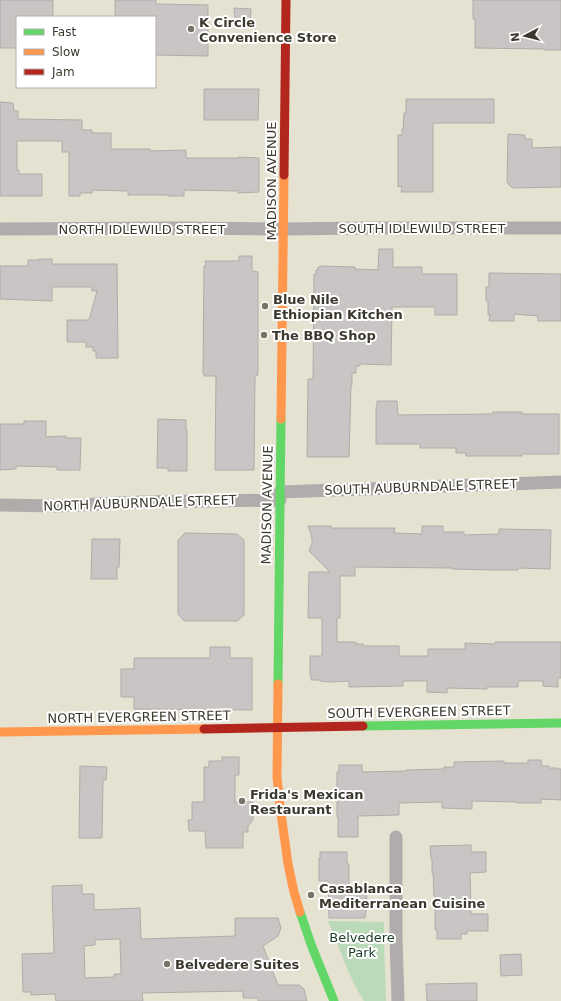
<svg xmlns="http://www.w3.org/2000/svg" width="561" height="1001" viewBox="0 0 561 1001" font-family="'DejaVu Sans',sans-serif">
  <rect width="100%" height="100%" fill="#e6e2d2"/>
  <path fill="#badaba" d="M328,921L384,922V943L386,1001H364C348,977 340,947 328,921Z"/>
  <g fill="#c9c5c4" stroke="#afaca9" fill-rule="evenodd">
    <polygon points="0,0 53,0 53,17 17,17 17,48 0,48"/>
    <polygon points="115,0 156,0 156,4 208,5 208,56 155,55 155,17 115,17"/>
    <polygon points="473,0 561,0 561,50 544,50 544,49 475,48 475,19 473,19"/>
    <polygon points="234,8 251,9 250,25 235,24"/>
    <polygon points="204,89 259,89 258,120 204,120"/>
    <polygon points="406,99 494,99 494,123 433,123 433,192 401,192 402,186 398,187 398,135 402,135 402,129 403,129 404,113 406,113"/>
    <polygon points="0,102 13,103 14,111 18,111 18,119 82,120 82,130 92,130 92,133 111,133 111,149 150,149 150,151 186,150 186,158 239,158 239,157 259,158 259,192 238,193 238,191 184,190 184,196 168,196 168,195 128,195 128,191 126,191 92,190 92,193 80,193 80,196 69,196 69,152 62,152 62,141 17,141 17,170 19,170 19,174 42,174 42,196 0,196"/>
    <polygon points="508,134 525,135 525,139 532,139 532,148 561,147 561,187 514,188 510,186 507,182"/>
    <polygon points="379,249 393,249 393,267 422,267 422,274 457,274 457,315 435,315 435,307 392,307 391,365 360,364 360,366 356,366 356,373 352,373 352,385 351,385 349,457 307,457 308,379 313,379 314,274 316,274 316,270 318,270 318,267 320,267 320,266 355,267 355,269 378,270"/>
    <polygon points="239,256 252,256 252,271 258,272 258,375 255,376 254,470 215,470 216,376 204,376 204,373 203,373 204,266 206,266 205,261 239,261"/>
    <polygon points="39,259 52,259 52,264 117,264 118,358 96,358 96,351 93,351 93,347 86,347 86,342 67,342 67,320 89,320 97,291 92,291 92,287 52,287 52,301 0,299 0,266 28,266 28,260 39,260"/>
    <polygon points="489,273 561,274 561,321 538,321 538,316 514,314 514,321 489,321 490,314 488,315 488,301 486,301 486,287 489,287"/>
    <polygon points="377,401 397,401 398,415 493,414 493,412 522,412 522,414 559,414 559,454 522,454 522,456 466,456 466,453 456,453 456,448 420,448 420,444 376,444 376,407 377,407"/>
    <polygon points="158,419 186,420 186,430 187,430 187,471 168,471 168,468 157,468"/>
    <polygon points="24,421 46,421 46,437 66,436 66,438 81,438 80,470 57,470 57,467 16,466 16,469 0,470 0,424 24,424"/>
    <polygon points="308,526 331,526 331,528 395,528 394,533 422,534 422,526 443,526 443,532 464,532 464,535 499,534 499,529 551,530 550,569 518,568 518,570 493,570 452,569 452,568 355,567 355,576 340,576 340,618 337,618 337,642 356,642 356,644 363,644 363,646 399,646 399,656 428,656 428,649 465,649 465,643 495,644 495,642 561,642 561,678 558,678 558,687 543,686 543,681 518,681 518,687 487,687 487,689 447,688 447,693 427,692 427,681 403,681 403,686 349,687 349,681 330,682 320,681 319,680 311,680 311,675 310,675 310,656 322,656 322,618 308,618 309,572 330,572 309,551 312,544 312,539 311,534"/>
    <polygon points="185,533 237,534 244,540 244,615 237,621 184,621 178,614 178,540"/>
    <polygon points="92,539 120,539 119,567 117,567 117,579 91,579"/>
    <polygon points="210,647 230,647 230,658 252,658 252,710 134,709 134,697 121,697 121,669 134,669 134,658 210,658"/>
    <polygon points="222,757 239,757 239,775 235,775 235,802 253,802 253,820 248,826 248,832 243,832 243,848 206,848 205,831 189,831 188,820 192,820 192,802 204,802 204,767 209,767 209,761 222,761"/>
    <polygon points="528,760 541,760 542,766 549,766 549,768 557,768 557,769 561,769 561,800 541,799 541,803 517,803 517,802 472,801 472,809 442,808 442,802 399,803 399,815 358,816 358,837 338,837 338,817 337,817 337,772 339,772 339,765 362,765 362,772 406,771 406,770 444,769 444,767 454,767 454,762 504,761 504,763 528,763"/>
    <polygon points="80,766 107,767 106,780 103,780 102,838 79,838"/>
    <polygon points="471,845 471,852 486,852 486,872 470,873 471,914 488,914 488,931 467,931 467,934 461,934 461,939 437,939 437,930 435,930 435,896 434,896 433,873 432,873 432,859 431,859 430,846"/>
    <polygon points="320,852 347,852 347,864 349,864 349,887 366,887 367,904 365,918 329,918 328,881 319,881 319,858 320,859"/>
    <path d="M82,885V894H94V910L140,908L141,939L235,936V918H278L281,928L278,936L263,946L278,985H299L304,989L307,1001H258V998H243V991L142,993L143,1001H56L55,994L31,995V992H23L22,954L54,953L52,886ZM120,939L121,974H114V977L85,978L84,946L95,945V940Z"/>
    <polygon points="521,954 522,975 501,976 500,955"/>
    <polygon points="477,983 477,1001 427,1001 426,984"/>
  </g>
  <g fill="none" stroke-linecap="round" stroke-linejoin="round">
    <g stroke="#b1acab" stroke-width="13">
      <polyline points="0,229 178,228 284,229 365,228 561,228"/>
      <polyline points="280,492 561,482"/>
      <polyline points="0,505 57,506 142,502 280,500"/>
      <polyline points="396,837 396,938 398,1001"/>
    </g>
    <g stroke="#63d668" stroke-width="9">
      <polyline points="278,684 281,419"/>
      <polyline points="363,726 561,723"/>
      <polyline points="300,912 312,947 334,1001"/>
    </g>
    <g stroke="#ff974d" stroke-width="9">
      <polyline points="281,419 284,175"/>
      <polyline points="278,684 277,777 280,806 288,864 294,892 300,912"/>
      <polyline points="0,732 204,729"/>
    </g>
    <g stroke="#b3261e" stroke-width="9">
      <polyline points="284,175 286,0"/>
      <polyline points="204,729 363,726"/>
    </g>
  </g>
  <g fill="#777467" stroke="#fff" stroke-width="1.5">
    <circle cx="191" cy="29" r="4"/>
    <circle cx="265" cy="306" r="4"/>
    <circle cx="264" cy="335" r="4"/>
    <circle cx="242" cy="801" r="4"/>
    <circle cx="311" cy="895" r="4"/>
    <circle cx="167" cy="964" r="4"/>
  </g>
  <g text-anchor="middle" dominant-baseline="central" stroke-width="4" stroke-linejoin="round" paint-order="stroke">
    <g font-size="13" font-weight="bold" fill="#3b382d" stroke="#fff" text-anchor="start">
      <text x="199" y="22">K Circle<tspan x="199" dy="15">Convenience Store</tspan></text>
      <text x="273" y="299">Blue Nile<tspan x="273" dy="15">Ethiopian Kitchen</tspan></text>
      <text x="272" y="335">The BBQ Shop</text>
      <text x="250" y="794">Frida's Mexican<tspan x="250" dy="15">Restaurant</tspan></text>
      <text x="319" y="888">Casablanca<tspan x="319" dy="15">Mediterranean Cuisine</tspan></text>
      <text x="175" y="964">Belvedere Suites</text>
    </g>
    <g font-size="13" fill="#3b382d" stroke="#fff">
      <text transform="translate(271 181) rotate(-90)">MADISON AVENUE</text>
      <text x="422" y="228">SOUTH IDLEWILD STREET</text>
      <text x="142" y="229">NORTH IDLEWILD STREET</text>
      <text transform="translate(421 487) rotate(-2)">SOUTH AUBURNDALE STREET</text>
      <text transform="translate(140 503) rotate(-2)">NORTH AUBURNDALE STREET</text>
      <text transform="translate(267 505) rotate(-89)">MADISON AVENUE</text>
      <text transform="translate(419 712) rotate(-1)">SOUTH EVERGREEN STREET</text>
      <text transform="translate(139 717) rotate(-1)">NORTH EVERGREEN STREET</text>
    </g>
    <g font-size="13" fill="#1a3e25" stroke="#fff">
      <text x="362" y="937">Belvedere<tspan x="362" dy="15">Park</tspan></text>
    </g>
  </g>
  <rect x="16" y="16" width="140" height="72" fill="#ffffff" stroke="#b1afab"/>
  <rect x="24" y="29" width="20" height="6" fill="#63d668" stroke="#b1afab"/>
  <text x="52" y="36" font-size="12" fill="#3b382d">Fast</text>
  <rect x="24" y="49" width="20" height="6" fill="#ff974d" stroke="#b1afab"/>
  <text x="52" y="56" font-size="12" fill="#3b382d">Slow</text>
  <rect x="24" y="69" width="20" height="6" fill="#b3261e" stroke="#b1afab"/>
  <text x="52" y="76" font-size="12" fill="#3b382d">Jam</text>
  <g transform="translate(525 36) rotate(263)" stroke="#ffffff" stroke-width="3" paint-order="stroke">
  <path d="M0-3L7 15L0 10L-7 15Z" fill="#3b382d"/>
  <text y="-6" font-size="11" font-weight="bold" text-anchor="middle" fill="#3b382d">N</text>
  </g>
</svg>
